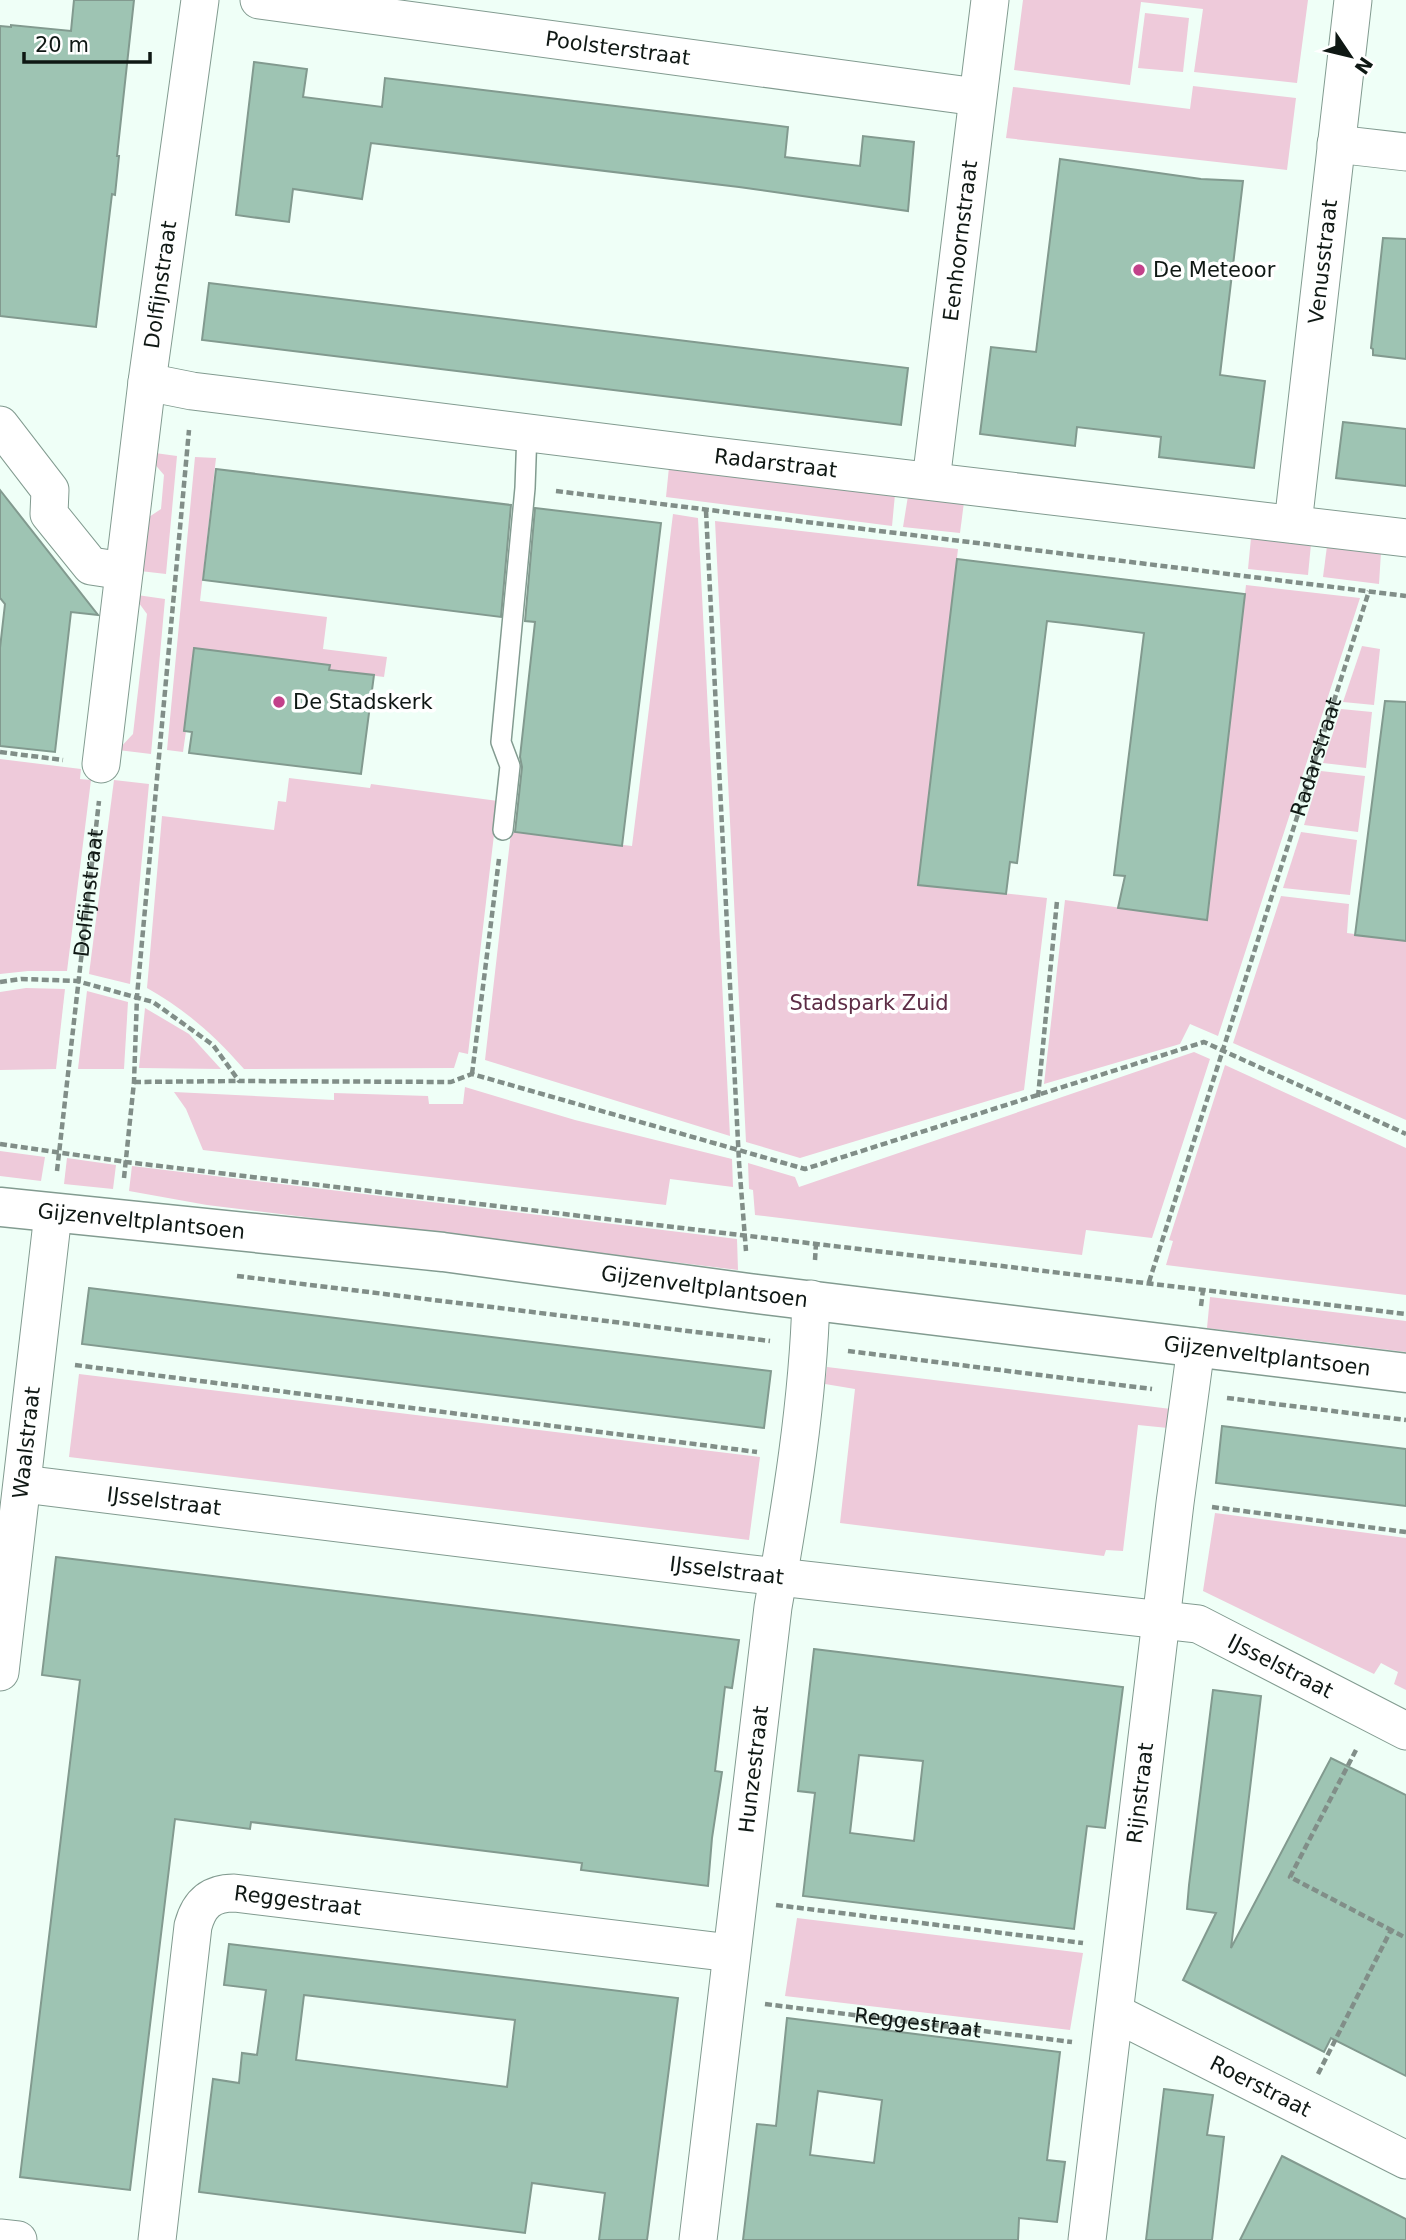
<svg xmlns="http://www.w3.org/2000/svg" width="1406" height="2240" viewBox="0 0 1406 2240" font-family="'DejaVu Sans',sans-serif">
  <rect width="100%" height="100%" fill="#effff7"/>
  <g fill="#eecada">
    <polygon points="1023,0 1308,0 1297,83 1194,72 1203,9 1141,2 1130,85 1014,70"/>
    <polygon points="1145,13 1189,18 1183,72 1138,68"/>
    <polygon points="1193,86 1296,98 1287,170 1006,138 1013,87 1190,109"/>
    <polygon points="155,453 177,456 166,574 140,571 146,519 161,509 164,475 153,462"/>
    <polygon points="195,457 216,458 200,601 327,617 323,649 387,657 384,677 329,670 330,665 186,731 183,752 167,750"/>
    <polygon points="669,467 895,494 892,526 666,497"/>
    <polygon points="908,496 964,502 960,533 903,527"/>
    <polygon points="673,514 698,518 730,1136 485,1060 511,832 632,846"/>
    <polygon points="715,521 958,549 919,884 1047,898 1024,1090 800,1158 746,1142"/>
    <polygon points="1251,538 1311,544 1308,575 1248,569"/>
    <polygon points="1327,546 1381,552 1379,584 1323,577"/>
    <polygon points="1246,585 1360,598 1218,1036 1190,1024 1180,1044 1044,1084 1065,900 1207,920"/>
    <polygon points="137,595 165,599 151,754 118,750 133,734 147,614 136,599"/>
    <polygon points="1362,646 1380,649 1374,705 1343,702"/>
    <polygon points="1341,709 1372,712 1366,768 1323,763"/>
    <polygon points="0,759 81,769 80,779 91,780 67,971 28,971 0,974"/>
    <polygon points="1321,771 1365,776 1358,832 1304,825"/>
    <path d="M289,778L370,788L371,784L498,801L468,1054L459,1052L454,1068L244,1069C215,1036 185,1009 147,988L162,816L274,830L278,801L286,802Z"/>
    <polygon points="114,780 149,784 130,984 89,974"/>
    <polygon points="1301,832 1357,840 1350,895 1283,888"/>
    <polygon points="1281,896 1349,904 1347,933 1406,941 1406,1120 1233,1043"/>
    <polygon points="26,988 65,989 56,1069 0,1070 0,992"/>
    <polygon points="87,991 128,1002 124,1069 78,1069"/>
    <polygon points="145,1008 189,1034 221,1069 139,1068"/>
    <polygon points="1194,1052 1210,1059 1152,1238 1086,1230 1082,1255 755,1215 753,1190 749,1189 748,1163 795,1177 799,1187"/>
    <polygon points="1225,1065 1406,1148 1406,1295 1166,1265 1173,1241 1169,1240"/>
    <polygon points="465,1087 575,1120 732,1159 733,1187 670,1179 666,1205 203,1150 186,1109 174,1092 334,1100 334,1093 428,1096 429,1104 463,1104"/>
    <polygon points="0,1151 45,1157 41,1181 0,1176"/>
    <polygon points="67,1158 116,1165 113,1189 64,1184"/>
    <polygon points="132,1166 737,1239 738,1270 207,1205 129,1191"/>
    <polygon points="1210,1297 1406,1321 1406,1352 1207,1328"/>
    <polygon points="827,1367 1171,1409 1168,1428 1138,1425 1123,1551 1106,1550 1104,1556 840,1523 855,1389 825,1384"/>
    <polygon points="79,1374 760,1457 749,1540 69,1457"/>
    <polygon points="1215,1513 1406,1538 1406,1690 1394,1684 1398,1672 1381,1663 1374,1674 1203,1591"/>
    <polygon points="797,1918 1083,1953 1070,2030 785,1996"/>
  </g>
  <g fill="#9ec4b3" stroke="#829a8f" stroke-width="2" fill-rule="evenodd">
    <polygon points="74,0 134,0 117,156 119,156 115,195 112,194 96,327 0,316 0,26 11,27 11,25 71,31"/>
    <polygon points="254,62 307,69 303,97 382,107 385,78 788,127 785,157 860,166 863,136 914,142 908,211 739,187 371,143 362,199 293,189 289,222 236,215"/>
    <polygon points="1060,159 1201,179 1243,181 1220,375 1265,381 1254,468 1159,457 1161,437 1077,427 1075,446 980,434 991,347 1036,352"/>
    <polygon points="1383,238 1406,239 1406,359 1373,355 1373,349 1371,348"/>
    <polygon points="209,283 908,368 901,425 202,340"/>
    <polygon points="1343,422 1406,429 1406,486 1336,478"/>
    <polygon points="216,469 511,505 501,617 203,580"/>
    <polygon points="0,490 98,615 71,612 55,752 0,746 0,648 5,604 0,598"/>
    <polygon points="535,508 661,523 622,846 515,832 522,767 520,757 535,622 525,621"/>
    <polygon points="957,559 1245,594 1207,920 1118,908 1125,876 1114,875 1144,633 1082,625 1047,621 1017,863 1010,862 1006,894 918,885"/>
    <polygon points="194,648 330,665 329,670 374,675 361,774 189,753 192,732 184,731"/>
    <polygon points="1385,701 1406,702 1406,941 1355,935"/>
    <polygon points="89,1288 771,1371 764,1428 82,1344"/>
    <polygon points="1222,1426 1406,1449 1406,1506 1216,1483"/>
    <polygon points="56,1557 739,1640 732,1688 725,1687 715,1771 722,1772 712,1838 708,1886 581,1870 582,1863 251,1822 250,1829 175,1819 130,2190 20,2177 80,1680 42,1675"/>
    <path d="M814,1649L1123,1687L1105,1828L1087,1826L1074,1929L803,1896L815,1793L798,1791ZM859,1755L923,1761L914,1841L850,1833Z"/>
    <polygon points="1213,1690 1261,1696 1231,1948 1331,1758 1406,1795 1406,2076 1331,2038 1324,2052 1183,1980 1216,1913 1187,1909 1189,1885"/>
    <path d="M229,1944L678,1998L647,2240H599L605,2193L532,2183L525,2233L199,2192L213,2079L239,2083L242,2053L257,2055L266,1990L224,1985ZM304,1995L515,2020L507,2087L296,2060Z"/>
    <path d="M787,2018L1060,2052L1047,2160L1065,2162L1057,2222L1019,2218L1018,2240H743L757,2124L776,2126ZM818,2091L882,2100L874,2163L810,2155Z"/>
    <polygon points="1164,2089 1213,2095 1207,2135 1224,2137 1212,2240 1146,2240"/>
    <polygon points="1282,2156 1406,2219 1406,2240 1240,2240"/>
  </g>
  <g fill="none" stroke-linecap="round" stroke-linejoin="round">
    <defs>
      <polyline id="service" points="503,830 510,766 501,742 525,488 527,431"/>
      <g id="minor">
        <path id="s4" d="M259,0L977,97"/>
        <polyline points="1336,144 1406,152"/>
        <path id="s5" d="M147,382L192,391L706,455L1406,538"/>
        <polyline points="0,425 50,490 49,514 91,566 124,571"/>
        <path id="s6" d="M931,481L990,0"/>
        <path id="s7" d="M1293,524L1353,0"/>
        <path id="s8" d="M101,764L147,382L200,0"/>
        <path id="s9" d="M23,1484L744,1573L1198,1624L1406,1731"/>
        <path id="s10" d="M0,1672L53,1214"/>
        <path id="s11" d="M1115,2013L1406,2160"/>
        <polyline points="0,2238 18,2240"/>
        <path id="s12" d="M157,2240L193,1926C199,1904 210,1893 234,1893L731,1953"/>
        <path id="s13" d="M698,2240L773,1607C791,1505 808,1402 811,1299"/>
        <path id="s14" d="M1087,2240L1175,1503L1196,1347"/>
      </g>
      <g id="tertiary">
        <path id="s15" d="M0,1207L443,1252L749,1293L1406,1373"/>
      </g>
    </defs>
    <use href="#service" stroke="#829b90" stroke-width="22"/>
    <use href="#minor" stroke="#829b90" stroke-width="39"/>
    <use href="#tertiary" stroke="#829b90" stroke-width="41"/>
    <g stroke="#818e88" stroke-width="4.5" stroke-dasharray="7 3.5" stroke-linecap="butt">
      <polyline points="556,491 1406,596"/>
      <polyline points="706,511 739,1162 746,1251"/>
      <polyline points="0,752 63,760"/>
      <polyline points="0,982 21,979 77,981 153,1002 213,1045 239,1081 451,1082 472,1074 805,1169 1204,1042 1406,1134"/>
      <polyline points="472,1074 499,859"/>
      <polyline points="134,1082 238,1081"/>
      <polyline points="1038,1097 1057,901"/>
      <polyline points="0,1144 126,1162 1406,1314"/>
      <path id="s1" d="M57,1171L99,801"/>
      <polyline points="124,1178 134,1082 137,996 189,430"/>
      <polyline points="815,1260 816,1243"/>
      <polyline points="237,1276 770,1341"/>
      <path id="s2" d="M1149,1282L1369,591"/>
      <polyline points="1201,1306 1203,1290"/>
      <polyline points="848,1351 1152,1389"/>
      <polyline points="75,1365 757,1452"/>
      <polyline points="1227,1398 1406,1420"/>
      <polyline points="1212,1507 1406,1532"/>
      <polyline points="1356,1750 1290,1877 1391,1930"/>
      <polyline points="776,1905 1083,1943"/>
      <path id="s3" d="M765,2004L1072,2042"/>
      <polyline points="1318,2074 1391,1930 1406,1938"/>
    </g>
    <use href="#service" stroke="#fff" stroke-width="19"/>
    <use href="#minor" stroke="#fff" stroke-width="37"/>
    <use href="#tertiary" stroke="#fff" stroke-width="38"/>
  </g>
  <g fill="#c2418a" stroke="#fff" stroke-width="2.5">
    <circle cx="1139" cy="270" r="7"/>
    <circle cx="279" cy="702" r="7"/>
  </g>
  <g text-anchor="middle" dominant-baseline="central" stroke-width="7" stroke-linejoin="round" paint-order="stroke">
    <g font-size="21" fill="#0f1814" stroke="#fff">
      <text stroke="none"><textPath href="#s4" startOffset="362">Poolsterstraat</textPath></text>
      <text stroke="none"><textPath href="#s6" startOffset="242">Eenhoornstraat</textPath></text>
      <text stroke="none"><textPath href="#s7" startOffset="264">Venusstraat</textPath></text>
      <text stroke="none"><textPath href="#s8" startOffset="483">Dolfijnstraat</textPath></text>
      <text stroke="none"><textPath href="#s5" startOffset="634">Radarstraat</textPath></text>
      <text stroke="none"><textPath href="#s2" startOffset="551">Radarstraat</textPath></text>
      <text stroke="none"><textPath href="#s1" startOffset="280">Dolfijnstraat</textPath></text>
      <text stroke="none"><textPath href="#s15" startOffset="142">Gijzenveltplantsoen</textPath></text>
      <text stroke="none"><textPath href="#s15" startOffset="709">Gijzenveltplantsoen</textPath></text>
      <text stroke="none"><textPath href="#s15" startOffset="1276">Gijzenveltplantsoen</textPath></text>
      <text stroke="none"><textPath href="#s10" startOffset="231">Waalstraat</textPath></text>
      <text stroke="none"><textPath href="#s9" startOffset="142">IJsselstraat</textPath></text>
      <text stroke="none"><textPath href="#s9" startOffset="709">IJsselstraat</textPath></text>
      <text stroke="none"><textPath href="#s9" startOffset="1276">IJsselstraat</textPath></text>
      <text stroke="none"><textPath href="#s13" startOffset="474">Hunzestraat</textPath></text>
      <text stroke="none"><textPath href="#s14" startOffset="450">Rijnstraat</textPath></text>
      <text stroke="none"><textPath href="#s12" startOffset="438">Reggestraat</textPath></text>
      <text stroke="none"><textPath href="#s3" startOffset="154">Reggestraat</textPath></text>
      <text stroke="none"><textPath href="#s11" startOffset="163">Roerstraat</textPath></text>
    </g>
    <g font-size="21" fill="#0f1814" stroke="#fff" text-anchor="start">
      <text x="1153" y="270">De Meteoor</text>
      <text x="293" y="702">De Stadskerk</text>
    </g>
    <g font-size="21" fill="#5d2d46" stroke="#fff">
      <text x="869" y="1003">Stadspark Zuid</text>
    </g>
  </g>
  <g transform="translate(1350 56) rotate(125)" stroke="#ffffff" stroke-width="5" paint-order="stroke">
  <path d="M0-5L12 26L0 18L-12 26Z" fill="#0f1814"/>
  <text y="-10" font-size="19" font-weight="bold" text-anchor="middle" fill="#0f1814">N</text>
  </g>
  <path d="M24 52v10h126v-10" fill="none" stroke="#0f1814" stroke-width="3.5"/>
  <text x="35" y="52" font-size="21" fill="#0f1814" stroke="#ffffff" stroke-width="5" paint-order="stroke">20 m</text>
</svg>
